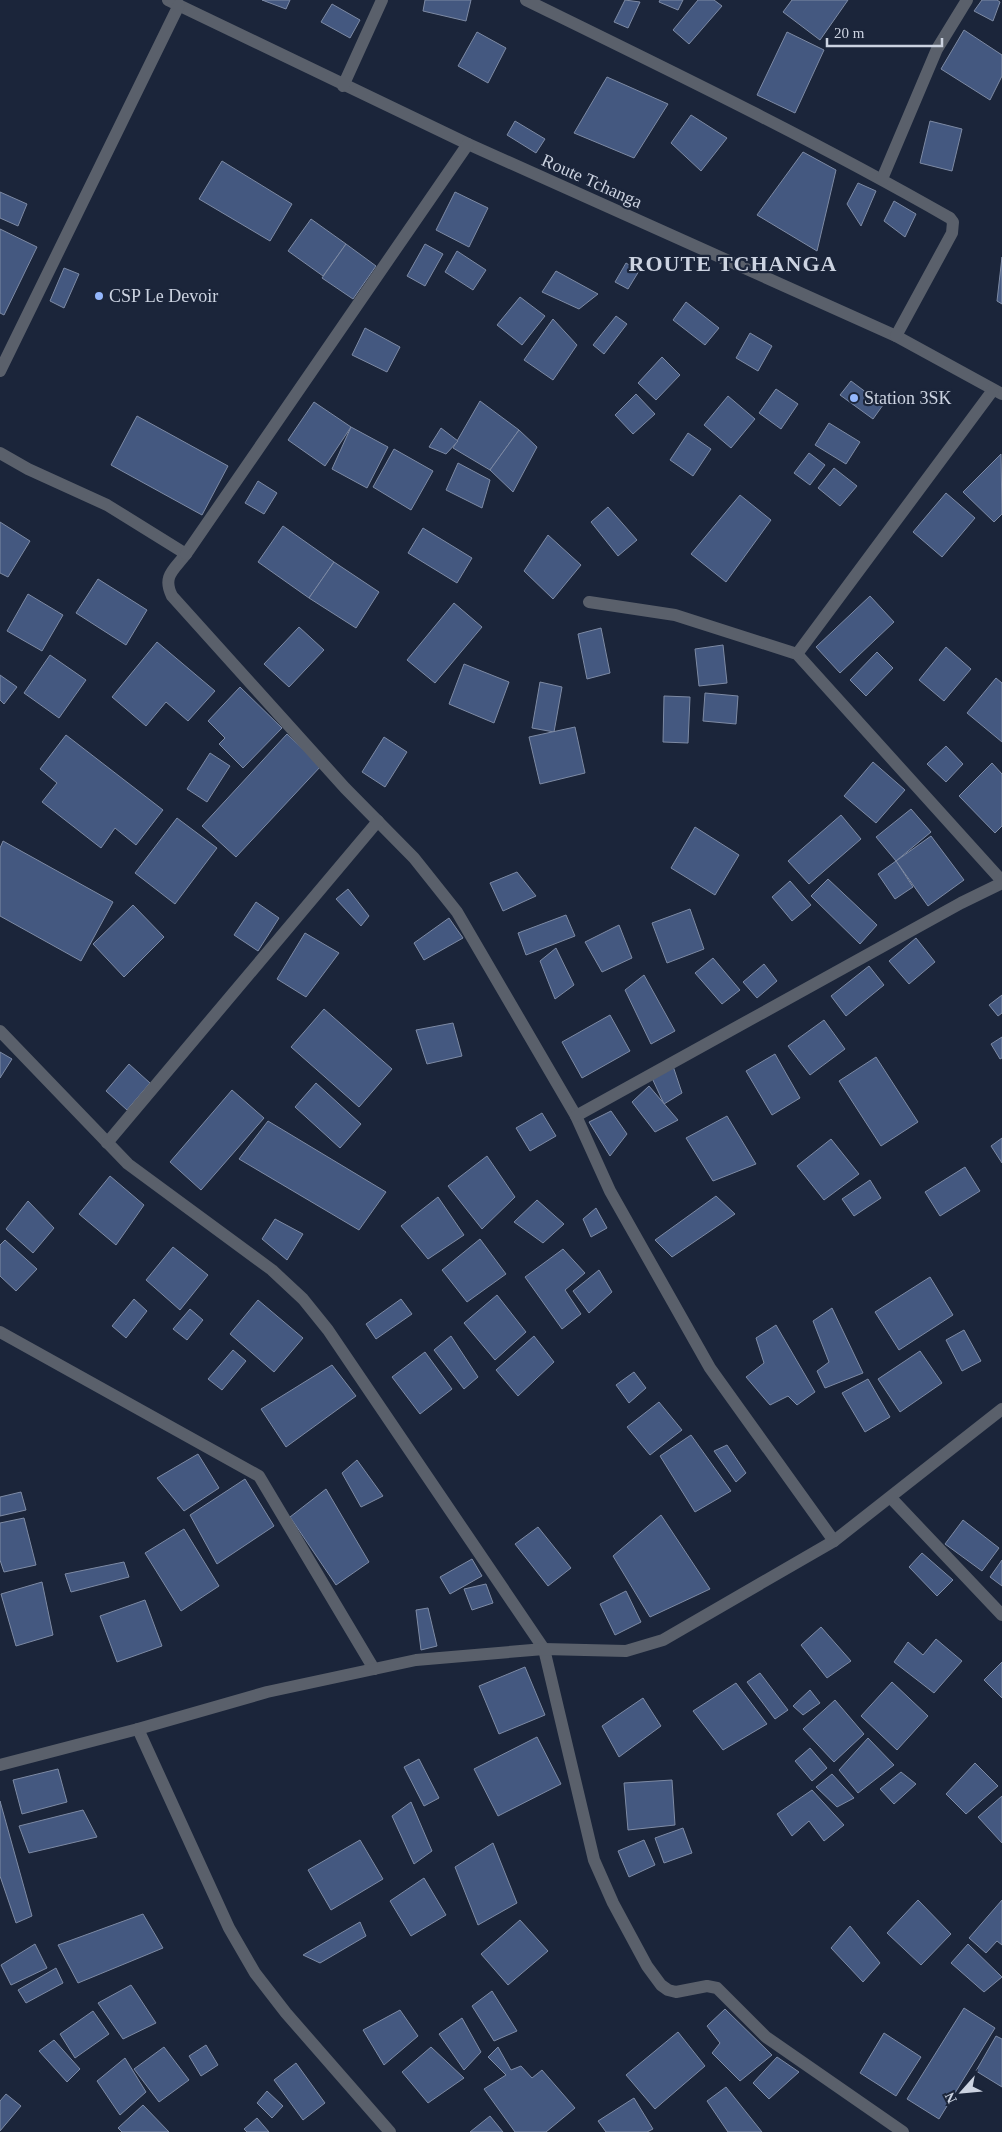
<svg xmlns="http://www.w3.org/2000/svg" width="1002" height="2132" viewBox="0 0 1002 2132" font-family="'Times New Roman',serif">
  <rect width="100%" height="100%" fill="#1b253a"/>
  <g fill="#445880" stroke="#7d8aa4">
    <polygon points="262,0 290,0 286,9"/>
    <polygon points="425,0 471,0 466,21 423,11"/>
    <polygon points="625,0 640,2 628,28 614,22"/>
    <polygon points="660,0 683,0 678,10 659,2"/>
    <polygon points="698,0 714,0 722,6 689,44 673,30"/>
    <polygon points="792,0 848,0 820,40 783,12"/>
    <polygon points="982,0 997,0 1000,2 993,21 974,11"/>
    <polygon points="332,4 360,20 350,38 321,22"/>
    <polygon points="964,30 1002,55 1002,76 990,100 941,69"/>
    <polygon points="477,32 506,48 488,83 458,66"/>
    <polygon points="787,32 824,50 795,113 757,95"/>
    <polygon points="607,77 668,104 634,158 574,133"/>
    <polygon points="691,115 727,138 701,171 671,143"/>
    <polygon points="515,121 545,139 536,153 507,135"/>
    <polygon points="930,121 962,129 952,171 920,163"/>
    <polygon points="803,152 836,170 817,251 757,215"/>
    <polygon points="222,161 292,204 270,241 199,199"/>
    <polygon points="858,183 876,191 861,226 847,204"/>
    <polygon points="0,192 27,204 18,226 0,218"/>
    <polygon points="455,192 488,208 469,247 436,230"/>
    <polygon points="894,201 916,214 905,237 884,221"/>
    <polygon points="311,219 346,244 323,276 288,251"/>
    <polygon points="0,229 37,247 4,315 0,313"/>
    <polygon points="346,244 376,266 353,299 322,278"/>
    <polygon points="425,244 443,254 425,286 407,276"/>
    <polygon points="457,251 486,270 473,290 445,272"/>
    <polygon points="1002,257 1002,304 997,301"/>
    <polygon points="626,263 639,271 628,289 615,282"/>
    <polygon points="64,268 79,274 64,308 50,301"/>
    <polygon points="556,271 598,294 579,309 542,292"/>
    <polygon points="520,297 545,316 522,345 497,325"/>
    <polygon points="686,302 719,328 705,345 673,320"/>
    <polygon points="616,316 627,324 604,354 593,345"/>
    <polygon points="553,319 577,345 553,380 524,360"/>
    <polygon points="365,328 400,347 387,372 352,355"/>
    <polygon points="750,333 772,346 758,371 736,358"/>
    <polygon points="662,357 680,375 656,400 638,383"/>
    <polygon points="851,381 883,405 873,419 840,395"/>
    <polygon points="776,389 798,404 781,429 759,413"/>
    <polygon points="636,394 655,414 633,434 615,415"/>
    <polygon points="728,396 755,419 731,448 704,425"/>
    <polygon points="480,401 519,430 490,470 453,448"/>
    <polygon points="314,402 351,427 325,466 288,440"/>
    <polygon points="137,416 228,466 202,515 111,465"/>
    <polygon points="829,423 860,442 846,464 815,445"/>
    <polygon points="351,427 388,447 367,488 332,469"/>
    <polygon points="441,428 458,441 446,454 429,447"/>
    <polygon points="519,430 537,447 513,492 490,470"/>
    <polygon points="688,433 711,449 693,476 670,460"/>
    <polygon points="394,449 433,471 411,510 373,487"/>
    <polygon points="809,453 825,465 810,485 794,473"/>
    <polygon points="1001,454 1002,514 994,522 963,492"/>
    <polygon points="458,463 490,480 482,508 446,490"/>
    <polygon points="834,468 857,486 840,506 818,488"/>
    <polygon points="258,481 277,493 264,514 245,503"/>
    <polygon points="946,493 975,518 942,557 913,532"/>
    <polygon points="740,495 771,520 726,582 691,554"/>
    <polygon points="608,507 637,540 618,556 591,522"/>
    <polygon points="0,522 30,541 8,577 0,573"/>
    <polygon points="283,526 334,562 309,598 258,562"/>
    <polygon points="423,528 472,558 457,583 408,553"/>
    <polygon points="548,535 581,565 553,599 524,571"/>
    <polygon points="334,562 379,592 356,628 309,598"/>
    <polygon points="98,579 147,610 126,645 76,613"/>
    <polygon points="28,594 63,615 42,651 7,631"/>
    <polygon points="870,596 894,622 840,673 816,647"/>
    <polygon points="454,603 482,627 435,683 407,660"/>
    <polygon points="299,627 324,650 289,687 264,664"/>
    <polygon points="601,628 610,673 587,679 578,634"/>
    <polygon points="157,642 215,691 188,721 166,702 146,726 112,697"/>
    <polygon points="723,645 727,683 699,686 695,649"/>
    <polygon points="946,647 971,669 944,701 919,680"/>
    <polygon points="877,652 893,668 866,696 850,680"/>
    <polygon points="50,655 86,680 59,718 24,693"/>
    <polygon points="464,664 509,682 494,723 449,704"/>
    <polygon points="0,675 17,687 4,704 0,700"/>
    <polygon points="996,678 1002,683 1002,742 967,713"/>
    <polygon points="540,682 562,687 554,732 532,728"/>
    <polygon points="240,687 282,728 243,768 219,744 225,738 208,721"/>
    <polygon points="705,693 738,696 736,724 703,721"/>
    <polygon points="664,696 690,697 688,743 663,742"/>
    <polygon points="575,727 585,773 540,784 529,737"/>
    <polygon points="287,734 321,766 236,857 202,826"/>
    <polygon points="66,735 163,810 136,845 115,828 101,848 42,802 57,783 40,769"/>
    <polygon points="384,737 407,752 385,787 362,772"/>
    <polygon points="946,746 963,764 946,782 927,764"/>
    <polygon points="210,753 230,766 207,802 187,789"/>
    <polygon points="873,762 905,790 876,823 844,796"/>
    <polygon points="992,763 1002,774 1002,826 995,833 959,796"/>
    <polygon points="911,809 931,832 896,861 876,837"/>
    <polygon points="841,815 861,839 809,884 788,861"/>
    <polygon points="177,818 217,848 175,904 135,873"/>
    <polygon points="695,827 739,855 715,895 671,868"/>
    <polygon points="931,836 964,880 928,906 896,861"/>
    <polygon points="3,841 113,902 81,961 0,916 0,848"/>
    <polygon points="896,861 913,887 895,899 878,874"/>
    <polygon points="517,872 536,896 503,911 490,883"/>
    <polygon points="828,879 877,925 860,944 811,896"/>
    <polygon points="790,881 811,905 792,921 772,897"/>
    <polygon points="348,889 369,916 361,926 336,899"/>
    <polygon points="256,902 279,918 258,951 234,935"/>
    <polygon points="133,905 164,937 124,977 93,944"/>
    <polygon points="690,909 704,949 667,963 652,923"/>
    <polygon points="566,915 575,936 526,955 518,933"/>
    <polygon points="449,918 463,938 424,960 414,943"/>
    <polygon points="619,925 632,958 602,972 585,942"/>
    <polygon points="305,933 339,953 306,997 277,979"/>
    <polygon points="916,938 935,962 909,984 889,961"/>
    <polygon points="556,948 574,985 555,999 540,961"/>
    <polygon points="713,958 740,990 722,1004 695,973"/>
    <polygon points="764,964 777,981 757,998 743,982"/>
    <polygon points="869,966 884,985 846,1016 831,996"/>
    <polygon points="644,975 675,1031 651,1044 625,990"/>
    <polygon points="1002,995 1002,1013 998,1016 989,1005"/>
    <polygon points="324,1009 392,1069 359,1107 291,1047"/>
    <polygon points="610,1015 630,1051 582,1078 562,1042"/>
    <polygon points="824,1020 845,1049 810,1075 788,1046"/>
    <polygon points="453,1023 462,1056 427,1064 416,1030"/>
    <polygon points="1002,1037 1002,1058 1000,1059 991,1044"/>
    <polygon points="0,1052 12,1059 0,1078"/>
    <polygon points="775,1054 800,1098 772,1115 746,1071"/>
    <polygon points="876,1057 918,1122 881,1146 839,1081"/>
    <polygon points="129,1064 150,1083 127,1110 106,1091"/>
    <polygon points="673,1066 682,1093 664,1104 652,1078"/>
    <polygon points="316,1083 361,1124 340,1148 295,1107"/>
    <polygon points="649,1086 678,1120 655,1132 632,1102"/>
    <polygon points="232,1090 264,1118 201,1190 170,1162"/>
    <polygon points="611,1111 627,1134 610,1156 589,1122"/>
    <polygon points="542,1113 556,1136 530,1151 516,1128"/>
    <polygon points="727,1116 756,1164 713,1181 686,1138"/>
    <polygon points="268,1121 386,1192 359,1230 239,1159"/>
    <polygon points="1002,1138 1002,1163 991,1146"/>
    <polygon points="831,1139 859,1174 824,1200 797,1166"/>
    <polygon points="487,1156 515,1197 482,1229 448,1186"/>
    <polygon points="965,1167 980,1191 940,1216 925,1192"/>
    <polygon points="110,1176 144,1205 116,1245 79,1214"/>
    <polygon points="870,1180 881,1198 854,1216 842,1199"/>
    <polygon points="716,1196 735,1214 672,1257 655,1240"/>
    <polygon points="438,1197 464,1235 428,1259 401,1226"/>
    <polygon points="537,1200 564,1224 543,1243 514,1222"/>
    <polygon points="28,1201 54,1228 33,1253 6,1229"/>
    <polygon points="596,1208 607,1228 591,1237 583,1219"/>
    <polygon points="275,1219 303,1234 287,1260 262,1239"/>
    <polygon points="480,1239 506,1274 467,1302 442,1270"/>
    <polygon points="5,1240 37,1269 16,1291 0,1276 0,1245"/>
    <polygon points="173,1247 208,1275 180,1310 146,1280"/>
    <polygon points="563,1249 585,1273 565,1290 581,1314 562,1329 525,1277"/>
    <polygon points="599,1270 612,1292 589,1313 573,1291"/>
    <polygon points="930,1277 953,1315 899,1350 875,1312"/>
    <polygon points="497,1295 526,1332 495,1360 464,1323"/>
    <polygon points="134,1299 147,1311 126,1338 112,1326"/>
    <polygon points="401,1299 412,1314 376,1339 366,1324"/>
    <polygon points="258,1300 303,1338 274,1372 230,1334"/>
    <polygon points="832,1308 863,1373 825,1388 817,1371 829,1362 813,1321"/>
    <polygon points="190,1309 203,1320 187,1340 173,1329"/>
    <polygon points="776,1325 815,1392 797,1405 788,1396 770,1405 746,1377 764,1363 756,1338"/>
    <polygon points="964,1330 981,1361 962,1371 946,1340"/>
    <polygon points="451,1336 478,1377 464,1389 434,1350"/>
    <polygon points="534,1336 554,1362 518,1396 496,1370"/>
    <polygon points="233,1350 246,1361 222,1390 208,1379"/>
    <polygon points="920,1351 942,1383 900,1412 878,1379"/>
    <polygon points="425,1352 452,1389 420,1414 392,1377"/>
    <polygon points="332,1365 356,1396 286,1447 261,1409"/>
    <polygon points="634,1372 646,1388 629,1403 616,1385"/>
    <polygon points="868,1379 890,1417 865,1432 842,1393"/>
    <polygon points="659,1402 682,1430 650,1455 627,1427"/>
    <polygon points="691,1435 731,1491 695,1512 660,1456"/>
    <polygon points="727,1445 746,1473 736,1482 714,1451"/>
    <polygon points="198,1454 219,1488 184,1511 157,1478"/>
    <polygon points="357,1460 383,1496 361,1507 342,1473"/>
    <polygon points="245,1479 274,1526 217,1564 190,1515"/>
    <polygon points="326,1489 369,1562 336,1585 290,1517"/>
    <polygon points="21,1492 26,1510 0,1516 0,1497"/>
    <polygon points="661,1515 710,1589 650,1617 613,1556"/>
    <polygon points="24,1518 36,1565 4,1572 0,1560 0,1523"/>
    <polygon points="963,1520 999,1548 982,1571 945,1544"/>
    <polygon points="538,1527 571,1568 548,1586 515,1544"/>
    <polygon points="184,1529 219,1586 181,1611 145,1553"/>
    <polygon points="922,1553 953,1580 937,1596 909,1567"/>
    <polygon points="472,1559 482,1576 450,1594 440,1577"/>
    <polygon points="1002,1560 1002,1586 990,1577"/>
    <polygon points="124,1562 129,1577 71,1592 65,1574"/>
    <polygon points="42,1582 53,1635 16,1646 1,1594"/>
    <polygon points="486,1584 493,1603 472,1610 464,1589"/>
    <polygon points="626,1591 641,1622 615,1635 600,1604"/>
    <polygon points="145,1600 162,1646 117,1662 100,1616"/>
    <polygon points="428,1608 437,1646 421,1650 416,1610"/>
    <polygon points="821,1627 851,1661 827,1678 801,1645"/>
    <polygon points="936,1639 962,1661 934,1693 894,1662 908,1642 923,1655"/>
    <polygon points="1002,1662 1002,1698 984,1680"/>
    <polygon points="525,1667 545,1715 499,1734 479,1686"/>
    <polygon points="760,1673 788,1710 775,1719 747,1682"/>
    <polygon points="892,1682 928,1716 897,1750 861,1716"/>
    <polygon points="736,1683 767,1724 723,1750 693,1711"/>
    <polygon points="810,1690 820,1703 803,1715 793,1706"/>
    <polygon points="643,1698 661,1726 619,1757 602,1726"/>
    <polygon points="835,1700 864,1734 834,1762 803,1729"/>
    <polygon points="537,1737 561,1784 498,1816 474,1769"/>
    <polygon points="868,1738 894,1765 858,1793 839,1770"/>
    <polygon points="810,1748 827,1768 812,1781 795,1761"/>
    <polygon points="419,1759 439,1798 424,1806 404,1767"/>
    <polygon points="975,1763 998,1786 966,1814 946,1794"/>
    <polygon points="58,1769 67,1802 22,1814 13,1780"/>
    <polygon points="901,1772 916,1784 894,1804 880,1789"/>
    <polygon points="832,1774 854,1798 837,1807 816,1787"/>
    <polygon points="672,1780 675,1825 628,1830 624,1783"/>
    <polygon points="812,1790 844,1825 824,1841 809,1821 792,1836 777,1814"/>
    <polygon points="1002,1796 1002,1843 978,1817"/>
    <polygon points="0,1801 32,1916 16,1923 0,1876"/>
    <polygon points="411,1802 432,1851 414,1864 392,1816"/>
    <polygon points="83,1810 97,1837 29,1853 19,1826"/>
    <polygon points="683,1828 692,1853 664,1863 655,1838"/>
    <polygon points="360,1840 383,1879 331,1910 308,1870"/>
    <polygon points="644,1840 655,1865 629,1877 618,1851"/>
    <polygon points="493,1843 517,1903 478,1925 455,1867"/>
    <polygon points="424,1878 446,1915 411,1936 390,1901"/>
    <polygon points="918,1900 951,1934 921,1965 887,1933"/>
    <polygon points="1002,1900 1002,1945 997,1941 986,1953 969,1938"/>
    <polygon points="143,1914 163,1948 78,1983 58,1945"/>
    <polygon points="520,1920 548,1951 508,1985 481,1954"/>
    <polygon points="360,1922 366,1936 320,1963 303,1955"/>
    <polygon points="850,1926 880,1963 863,1982 831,1948"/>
    <polygon points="35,1944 47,1968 11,1985 1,1965"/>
    <polygon points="968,1944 1002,1977 984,1992 951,1963"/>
    <polygon points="56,1968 63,1983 26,2003 18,1990"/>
    <polygon points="131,1985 156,2023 123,2039 98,2003"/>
    <polygon points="492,1991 517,2031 494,2041 472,2006"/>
    <polygon points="964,2008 995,2028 939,2119 907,2099"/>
    <polygon points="725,2009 772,2055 740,2081 712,2053 720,2043 707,2026"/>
    <polygon points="400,2010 418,2036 384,2065 363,2030"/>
    <polygon points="93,2011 109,2034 75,2058 60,2034"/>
    <polygon points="462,2018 481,2052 464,2070 439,2034"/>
    <polygon points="678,2032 705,2066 655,2109 626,2075"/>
    <polygon points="884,2033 921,2057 896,2096 860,2073"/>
    <polygon points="996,2036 1002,2039 1002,2087 976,2071"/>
    <polygon points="54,2040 80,2069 67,2082 39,2051"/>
    <polygon points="206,2045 218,2065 201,2076 189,2056"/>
    <polygon points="164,2047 189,2080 159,2102 134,2069"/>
    <polygon points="431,2047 464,2078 428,2103 402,2072"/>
    <polygon points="498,2047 511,2070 521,2066 532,2078 542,2070 575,2108 546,2132 515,2132 484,2089 506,2075 488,2057"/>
    <polygon points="777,2057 799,2072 769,2099 753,2083"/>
    <polygon points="125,2058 146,2092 120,2115 97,2081"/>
    <polygon points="296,2063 325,2103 303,2120 274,2080"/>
    <polygon points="726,2087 762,2132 728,2132 707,2101"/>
    <polygon points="267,2091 283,2106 272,2118 257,2103"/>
    <polygon points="6,2094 21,2106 0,2131 0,2101"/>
    <polygon points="634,2098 653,2129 647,2132 606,2132 598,2121"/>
    <polygon points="143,2105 169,2132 122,2132 118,2128"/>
    <polygon points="490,2116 503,2132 470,2132"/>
    <polygon points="257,2118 269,2132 247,2132 244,2129"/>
  </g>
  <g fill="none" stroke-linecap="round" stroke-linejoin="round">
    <g stroke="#5a606b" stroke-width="12">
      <polyline points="168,0 468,144 896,336 1002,394"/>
      <path d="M526,0C669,70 812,139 950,218L953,222L952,233L896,336"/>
      <polyline points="343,86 382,0"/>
      <polyline points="882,179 937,49 967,0"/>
      <polyline points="0,371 179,5"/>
      <path d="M0,453L28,469L107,505L186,554C174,570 162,576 172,596L345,788L414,858L457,912L576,1116L610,1191L710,1368L834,1541"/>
      <polyline points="186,554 468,144"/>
      <polyline points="589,602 675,615 797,654 1002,881"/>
      <polyline points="797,654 993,390"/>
      <polyline points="0,1031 128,1164 272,1270 303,1299 328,1330 544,1649 594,1860 613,1903 647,1966 661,1985 668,1990 676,1992 707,1986 717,1988 766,2037 903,2132"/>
      <polyline points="576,1116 961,903 1002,883"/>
      <polyline points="107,1143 378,821"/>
      <polyline points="0,1332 259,1476 374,1669"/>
      <polyline points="891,1498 1002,1615"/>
      <polyline points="138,1729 229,1928 255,1973 286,2013 390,2132"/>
      <polyline points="0,1765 138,1729 267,1692 416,1660 544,1649 626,1651 663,1640 834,1541 1002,1409"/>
    </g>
  </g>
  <g fill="#94b7fd" stroke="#1b253a" stroke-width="2">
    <circle cx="99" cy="296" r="5"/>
    <circle cx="854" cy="398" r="5"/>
  </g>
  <g text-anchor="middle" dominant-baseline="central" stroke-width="4.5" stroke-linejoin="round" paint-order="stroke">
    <g font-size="18" fill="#ccd3e1" stroke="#1b253a">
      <text transform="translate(592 181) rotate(24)">Route Tchanga</text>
    </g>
    <g font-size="18" fill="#ccd3e1" stroke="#1b253a" text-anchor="start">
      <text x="109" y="296">CSP Le Devoir</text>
      <text x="864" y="398">Station 3SK</text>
    </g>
    <g font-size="22" font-weight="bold" letter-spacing="1" fill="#ccd3e1" stroke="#1b253a">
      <text x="733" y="263">ROUTE TCHANGA</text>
    </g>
  </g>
  <g transform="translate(962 2092) rotate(243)" stroke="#1b253a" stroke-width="4" paint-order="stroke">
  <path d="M0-4L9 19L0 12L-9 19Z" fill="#ccd3e1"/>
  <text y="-8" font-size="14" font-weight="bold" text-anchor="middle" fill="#ccd3e1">N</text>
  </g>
  <path d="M827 38v8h115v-8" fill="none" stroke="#ccd3e1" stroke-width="2.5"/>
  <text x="834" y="38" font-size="15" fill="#ccd3e1" stroke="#1b253a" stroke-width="4" paint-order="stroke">20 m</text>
</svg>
